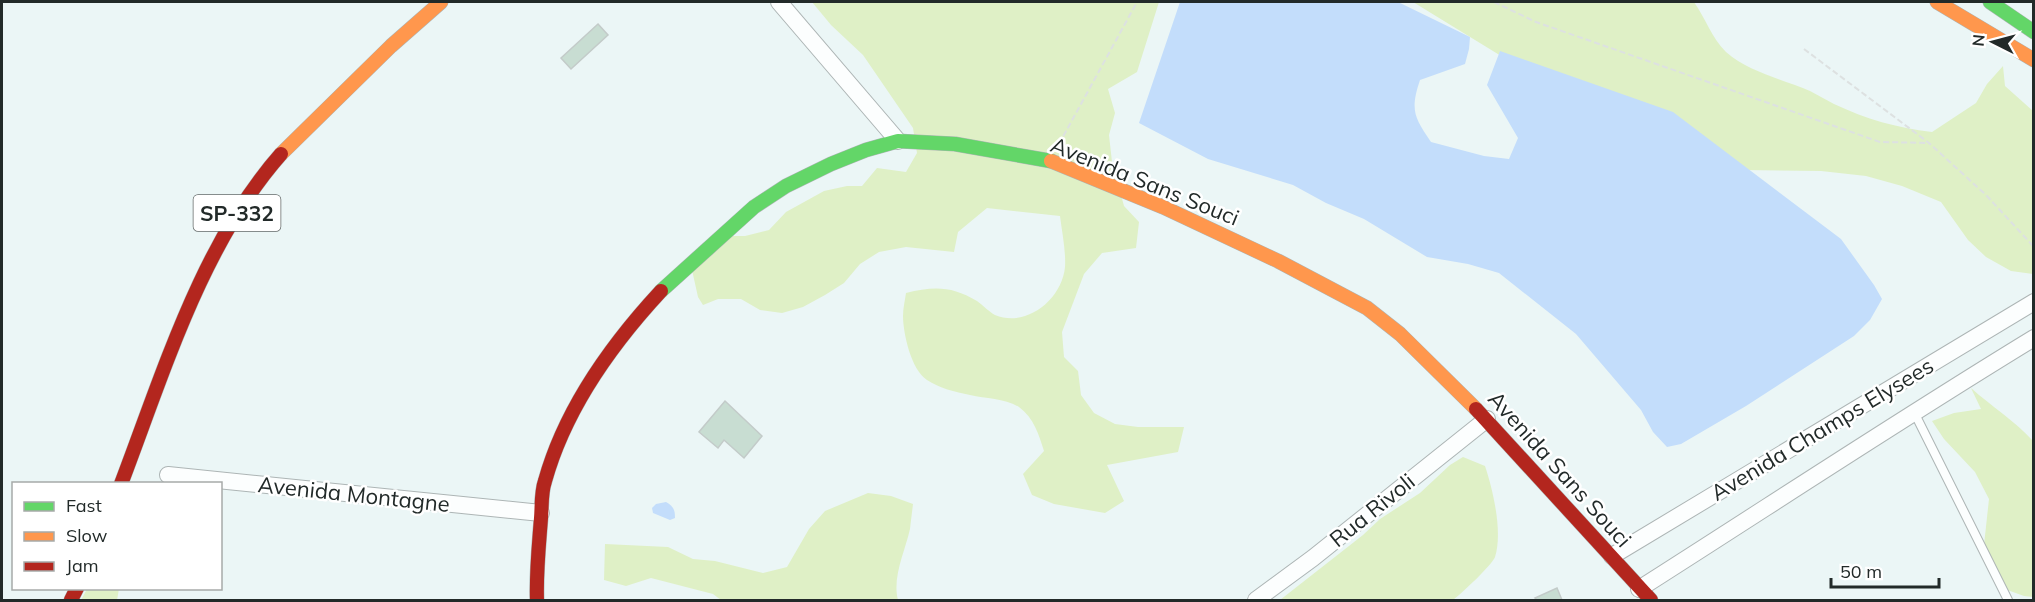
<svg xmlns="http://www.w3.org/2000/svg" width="2035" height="602" viewBox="0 0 2035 602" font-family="Mulish,sans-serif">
  <rect width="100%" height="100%" fill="#ebf6f6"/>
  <g fill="#dff0c6">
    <path d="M812,2H1159L1137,72L1108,89L1115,113L1109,135L1112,162L1124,206L1139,222L1136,248L1102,253L1084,274L1062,332L1064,357L1078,371L1081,395L1094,413L1115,424L1138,427H1184L1178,452L1107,465L1124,501L1105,513L1054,504L1032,495L1023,474L1044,451C1039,435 1034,418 1019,407C1005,398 986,399 970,395C955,392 939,388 927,380C911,370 903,333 903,316C903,308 905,300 906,293C934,286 952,286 977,301C983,305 989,312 995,315C1027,328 1062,299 1065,267C1066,251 1062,232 1060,216L987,208L958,232L954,252L906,247L879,252L860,264L844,283L825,295L803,307L782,313L760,310L741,299H718L703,305L698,297L692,270L722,236H745L769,230L786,212L824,191L847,186H862L877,168L906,172L917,153L913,128L863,55L831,25Z"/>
    <path d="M1413,2H1694C1706,19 1711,37 1726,52C1749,72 1782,79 1810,91C1818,95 1826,100 1834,104C1866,119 1897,128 1932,132L1976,103L1987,84L2003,66L2005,86L2033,111V274L2011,271L1986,257L1968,240L1941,202L1902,186L1866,176L1821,171L1743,170L1645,144Z"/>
    <path d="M1971,388C1991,406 2015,421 2033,441V597L2024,596L1999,587L1984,545L1989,499L1975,472L1944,439L1932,421L1954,413L1981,409Z"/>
    <path d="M1463,457L1485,466C1493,490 1503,532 1495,557C1493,564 1461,594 1453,600H1280L1363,535L1380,519L1420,493L1450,465Z"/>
    <path d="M868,493L891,496L913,504C912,512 911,521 910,529C905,551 892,578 898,600H721L713,594L651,578L626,586L604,580L605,544L668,547L693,559L715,561L763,573L787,567L809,529L825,511Z"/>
    <polygon points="87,589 119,589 117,600 81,600"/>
  </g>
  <g fill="#c3ddfb">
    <path d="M1180,2H1398L1470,37L1469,49L1465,64L1420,80C1410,110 1414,117 1431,142L1484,156L1509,159L1518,138L1487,85L1500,51L1673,112L1841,239L1874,285L1882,299L1870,320L1854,336L1746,406L1681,444L1667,447L1653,432L1641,410L1576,334L1499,273L1468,264L1427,257L1364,219L1326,203L1293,185L1208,159L1139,123Z"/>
    <path d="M666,502C673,506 675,509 675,518L670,520L653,513L652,508L656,504Z"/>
  </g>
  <g fill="#c8ddd2" stroke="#c3cbc9" stroke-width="1.5">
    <polygon points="598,24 608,35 571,69 561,58"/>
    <polygon points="725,401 762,436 744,458 724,440 718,448 699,432"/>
    <polygon points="1557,588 1562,600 1537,600 1535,598"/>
  </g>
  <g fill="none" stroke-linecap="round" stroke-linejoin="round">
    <defs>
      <polyline id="lane" points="1914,412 2008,600"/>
      <g id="street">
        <polyline points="779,2 898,141"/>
        <polyline points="168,475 541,513"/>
        <polyline points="1612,556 2034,302"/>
        <path d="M1639,589C1771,505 1901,419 2034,338"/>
        <polyline points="1256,600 1313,558 1487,419"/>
      </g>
      <g id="fast">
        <polyline points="1990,2 2034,32"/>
        <polyline points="661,291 754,207 786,186 831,164 866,150 898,141 955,144 1051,161"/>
      </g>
      <g id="slow">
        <polyline points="1937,2 2034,60"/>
        <polyline points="281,154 391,46 441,2"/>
        <polyline points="1051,161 1163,207 1278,261 1367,308 1400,334 1476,409"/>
      </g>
      <g id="jam">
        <polyline points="1476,409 1651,600"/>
        <path d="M121,484C163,374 202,243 281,154"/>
        <polyline points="71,600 77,588"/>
        <path d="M537,600C536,572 539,545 541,518C542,506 541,492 545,481C565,409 610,346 661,291"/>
      </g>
    </defs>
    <use href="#lane" stroke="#adb5b5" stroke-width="10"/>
    <use href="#street" stroke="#adb5b5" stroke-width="18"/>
    <use href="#fast" stroke="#adb5b5" stroke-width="15"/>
    <use href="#slow" stroke="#adb5b5" stroke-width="15"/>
    <use href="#jam" stroke="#adb5b5" stroke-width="15"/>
    <g stroke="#dde1e1" stroke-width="2" stroke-dasharray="6 3" stroke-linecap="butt">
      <polyline points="1494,2 1536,22 1880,142 1929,143"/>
      <polyline points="1804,49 1929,143 1986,195 2034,247"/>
      <polyline points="1059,144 1137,2"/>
    </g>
    <use href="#lane" stroke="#fcfefe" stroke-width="8"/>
    <use href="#street" stroke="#fcfefe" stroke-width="16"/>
    <use href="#fast" stroke="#63d668" stroke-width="14"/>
    <use href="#slow" stroke="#ff974d" stroke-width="14"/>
    <use href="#jam" stroke="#b3261e" stroke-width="14"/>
  </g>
  <g text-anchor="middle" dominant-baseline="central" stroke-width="5" stroke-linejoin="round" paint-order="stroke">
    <rect fill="#fff" stroke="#646a69" stroke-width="1.5" x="193.5" y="195" width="87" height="36" rx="4.5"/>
    <g font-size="21" font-weight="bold" fill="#222a29">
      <text x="237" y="213">SP-332</text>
    </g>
    <g font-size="22" fill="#222a29" stroke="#fff">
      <text transform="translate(1145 181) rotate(22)">Avenida Sans Souci</text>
      <text transform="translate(1822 429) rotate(-31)">Avenida Champs Elysees</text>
      <text transform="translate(1560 469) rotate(48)">Avenida Sans Souci</text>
      <text transform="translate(354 494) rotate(6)">Avenida Montagne</text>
      <text transform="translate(1372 510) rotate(-39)">Rua Rivoli</text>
    </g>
  </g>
  <rect width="2035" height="602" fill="none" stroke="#222a29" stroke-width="6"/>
  <rect x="12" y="482" width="210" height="108" fill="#ffffff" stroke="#a7aaa9" stroke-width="1.5"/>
  <rect x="24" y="502" width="30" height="9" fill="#63d668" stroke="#a7aaa9" stroke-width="1.5"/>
  <text x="66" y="512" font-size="18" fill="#222a29">Fast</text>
  <rect x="24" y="532" width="30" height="9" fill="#ff974d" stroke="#a7aaa9" stroke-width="1.5"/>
  <text x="66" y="542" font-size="18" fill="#222a29">Slow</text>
  <rect x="24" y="562" width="30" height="9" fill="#b3261e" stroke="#a7aaa9" stroke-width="1.5"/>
  <text x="66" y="572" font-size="18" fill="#222a29">Jam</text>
  <g transform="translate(1993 42) rotate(276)" stroke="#ffffff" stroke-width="4.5" paint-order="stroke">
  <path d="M0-4.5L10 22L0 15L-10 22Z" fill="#222a29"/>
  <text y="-9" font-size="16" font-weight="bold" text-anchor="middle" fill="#222a29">N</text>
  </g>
  <path d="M1831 578v9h108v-9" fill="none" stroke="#222a29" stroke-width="3"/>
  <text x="1840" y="578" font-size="18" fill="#222a29" stroke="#ffffff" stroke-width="4.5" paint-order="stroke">50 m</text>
</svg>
